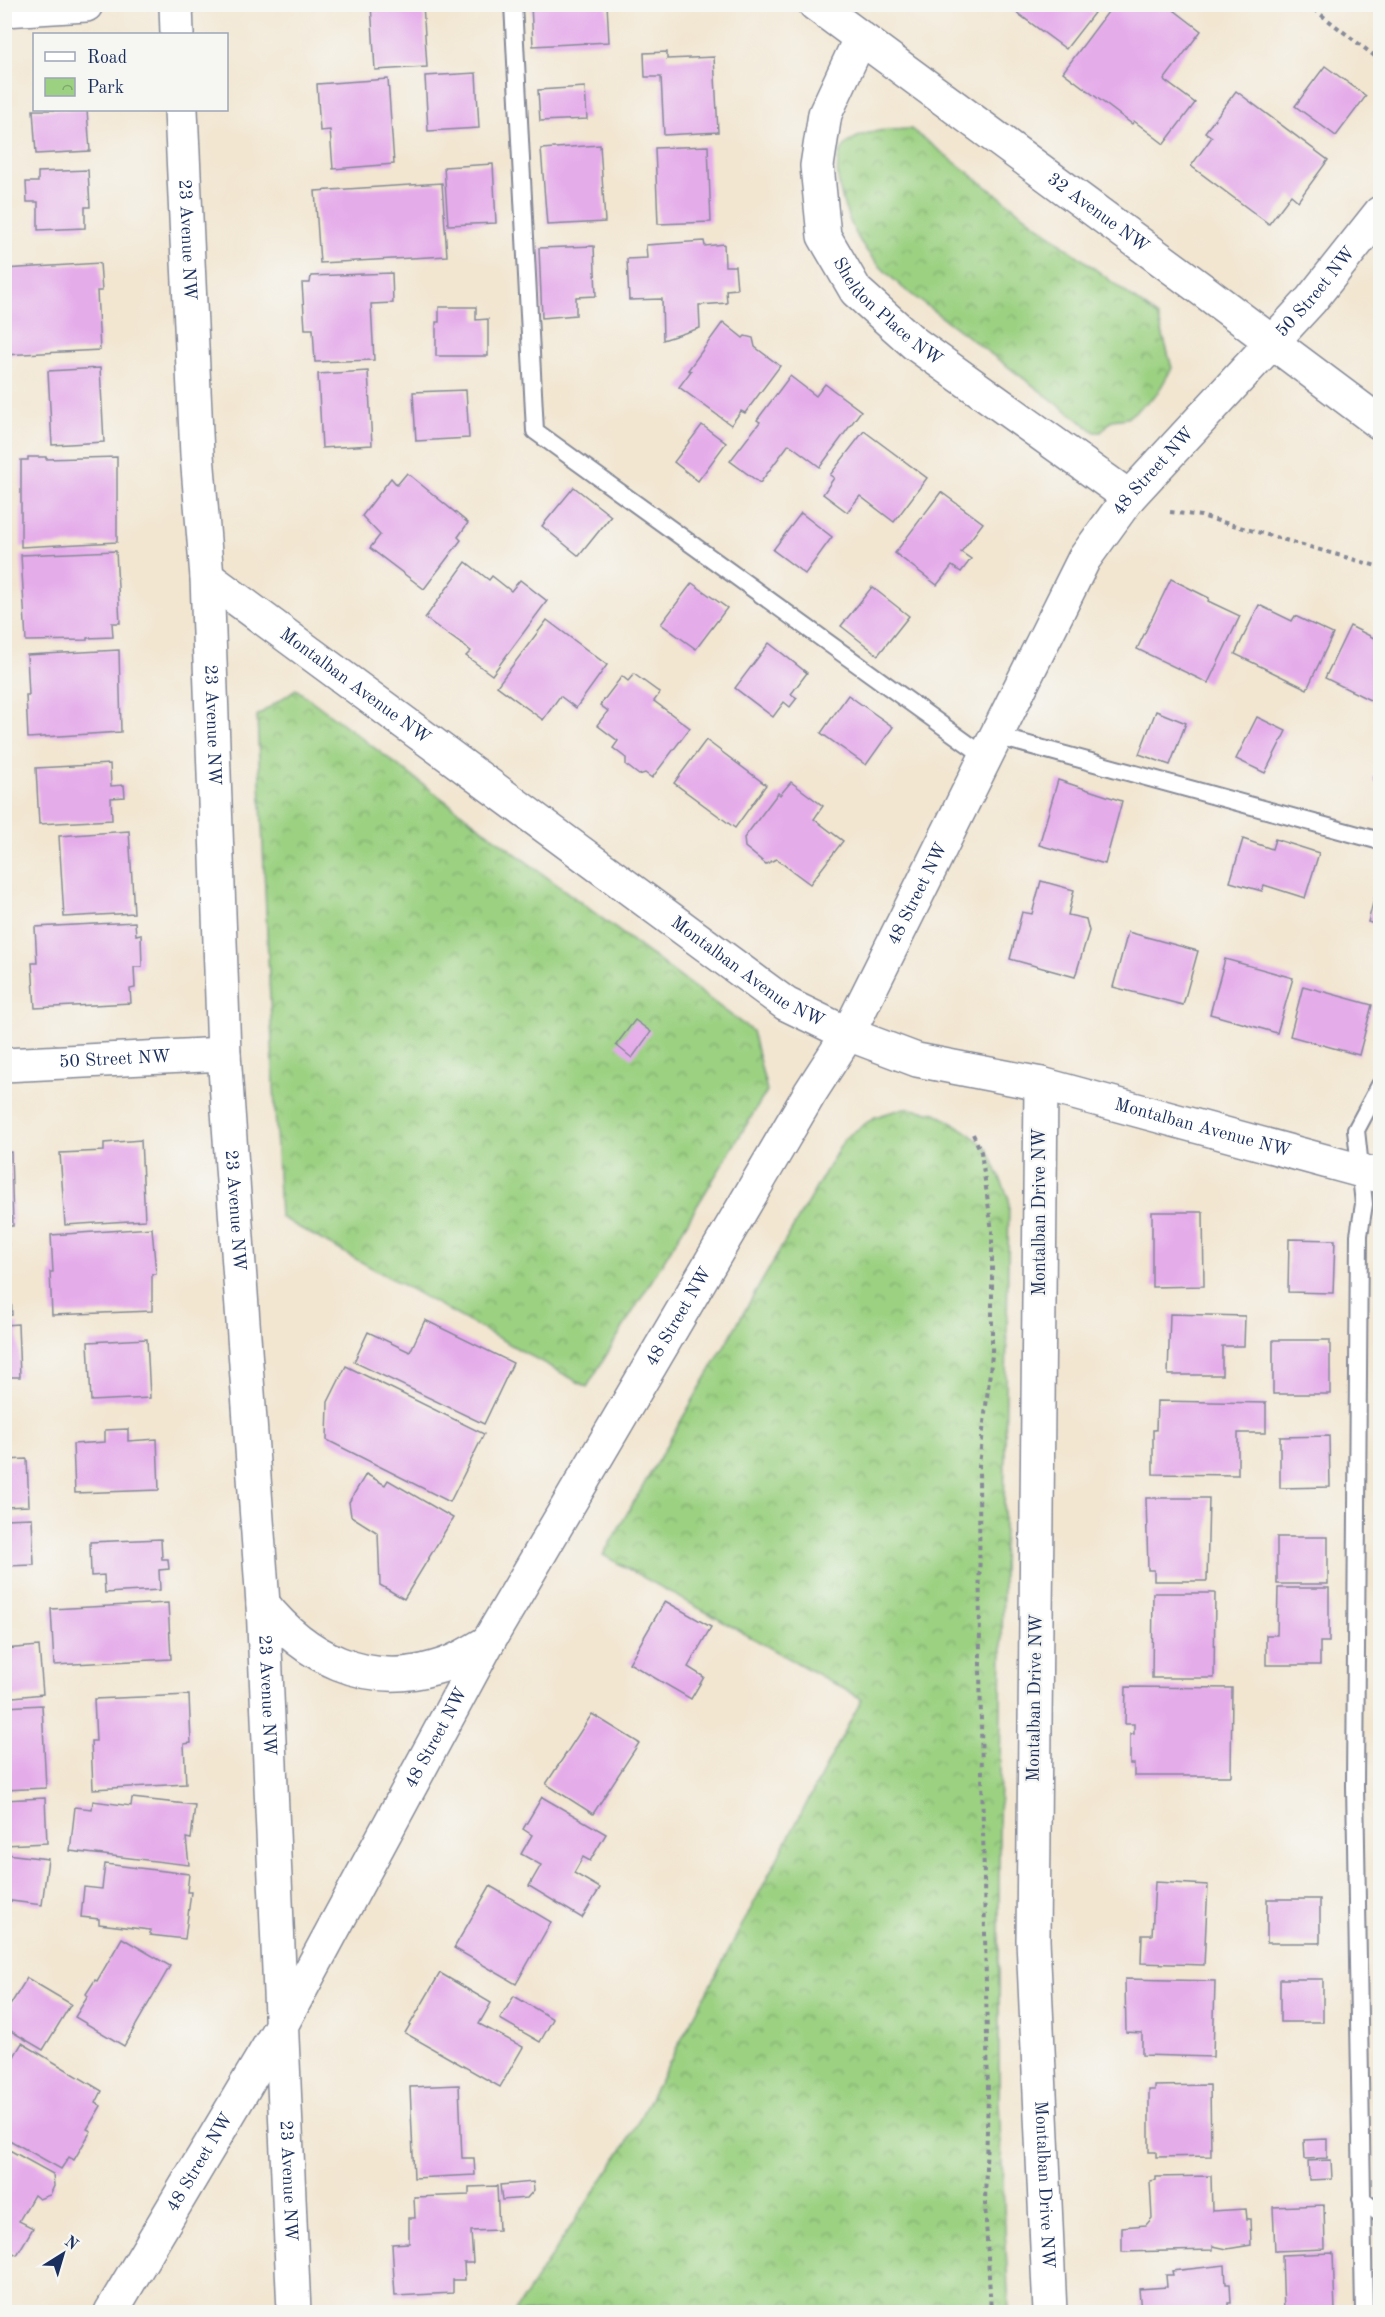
<svg xmlns="http://www.w3.org/2000/svg" width="1385" height="2317" viewBox="0 0 1385 2317" font-family="'Old Standard TT',serif">
  <defs>
    <pattern id="park-crowns" width="20" height="18" patternUnits="userSpaceOnUse" patternTransform="scale(1.5)"><rect width="20" height="18" fill="#9cd182"/><path d="M2 6a3 3 0 1 1 6 0M12 15a3 3 0 1 1 6 0" fill="none" stroke="#7eaa6e"/></pattern>
  </defs>
  <rect width="100%" height="100%" fill="#f6f6f2"/>
  <filter id="ink" filterUnits="userSpaceOnUse"><feTurbulence type="fractalNoise" baseFrequency=".0167" numOctaves="2"/><feDisplacementMap in="SourceGraphic" scale="12" xChannelSelector="R" yChannelSelector="G"/><feConvolveMatrix kernelMatrix="1 2 1 2 8 2 1 2 1" color-interpolation-filters="sRGB"/></filter>
  <filter id="wash" filterUnits="userSpaceOnUse"><feTurbulence type="fractalNoise" baseFrequency=".008" numOctaves="4" result="noise"/><feDisplacementMap in="SourceGraphic" scale="24" xChannelSelector="R" yChannelSelector="G"/><feGaussianBlur stdDeviation="1.35" result="paint"/><feColorMatrix in="noise" values="0 0 0 0 0 0 0 0 0 0 0 0 0 0 0 0 0 1.4 0 .05"/><feComposite in="paint" operator="in"/></filter>
  <g filter="url(#wash)">
    <rect width="100%" height="100%" fill="#f2e6d1"/>
    <g fill="url(#park-crowns)" stroke="#5c8070" stroke-width="1.5">
      <path d="M911,129L1158,317L1172,368L1157,394L1127,418L1112,420L1101,432H1095L903,288C888,274 873,261 862,244C848,224 823,161 849,142C866,129 890,130 911,129Z"/>
      <polygon points="296,689 752,1031 767,1091 587,1387 280,1217 257,716"/>
      <polygon points="904,1108 936,1113 966,1131 987,1148 1009,1199 999,1835 999,2101 1009,2312 514,2312 626,2144 862,1699 603,1555 845,1138 875,1117"/>
    </g>
    <g id="blocks">
      <g fill="#e5acea">
        <polygon points="371,4 423,4 427,67 375,70"/>
        <polygon points="531,4 607,4 609,42 533,46"/>
        <polygon points="1005,4 1082,4 1094,13 1066,49"/>
        <polygon points="1114,4 1166,4 1201,31 1164,80 1195,103 1164,144 1134,121 1132,124 1063,72"/>
        <polygon points="667,52 667,59 714,57 718,132 664,135 661,77 645,77 644,53"/>
        <polygon points="1325,66 1366,96 1336,136 1295,106"/>
        <polygon points="476,73 479,128 428,131 425,76"/>
        <polygon points="388,79 394,164 333,169 330,130 320,131 317,84"/>
        <polygon points="585,87 587,119 540,121 538,90"/>
        <polygon points="1236,91 1328,160 1298,201 1291,195 1269,224 1191,166 1212,137 1205,132"/>
        <polygon points="33,110 87,110 90,151 36,154"/>
        <polygon points="600,145 605,222 547,225 541,149"/>
        <polygon points="708,146 711,222 658,224 655,148"/>
        <polygon points="493,164 496,223 448,225 444,167"/>
        <polygon points="88,170 90,207 85,207 85,228 38,230 38,202 27,202 26,182 38,182 38,172"/>
        <polygon points="442,183 447,256 320,263 315,191"/>
        <polygon points="704,241 705,246 724,244 725,266 735,266 737,289 726,290 727,303 699,305 700,328 663,340 662,299 629,300 627,259 647,258 646,245"/>
        <polygon points="594,246 596,296 576,297 576,315 542,318 539,248"/>
        <polygon points="100,263 102,291 97,291 100,350 4,355 4,269"/>
        <polygon points="392,273 393,303 371,304 374,360 315,362 313,329 305,329 302,283 310,283 311,276"/>
        <polygon points="439,307 476,307 476,320 488,319 488,356 436,356 436,322 439,322"/>
        <polygon points="723,322 743,338 745,336 753,338 755,347 780,366 745,413 741,411 731,425 679,387 691,371 688,370"/>
        <polygon points="100,368 104,442 52,445 48,371"/>
        <polygon points="368,371 372,445 322,448 318,374"/>
        <polygon points="790,376 816,396 825,384 861,411 820,467 789,444 760,483 730,461 760,422 757,420"/>
        <polygon points="466,390 469,438 416,441 413,392"/>
        <polygon points="702,425 726,443 698,481 674,462"/>
        <polygon points="864,431 927,478 894,522 860,496 847,512 823,494 834,478 830,475"/>
        <polygon points="28,457 46,457 46,459 117,457 117,542 21,547 21,460 28,460"/>
        <polygon points="407,473 468,523 458,537 461,540 424,589 370,548 380,535 362,516 391,478 397,485"/>
        <polygon points="574,487 611,516 579,556 542,526"/>
        <polygon points="941,492 983,523 961,552 971,559 961,572 952,566 937,585 895,553"/>
        <polygon points="801,513 832,537 805,574 773,550"/>
        <polygon points="116,551 120,623 112,623 113,637 87,638 87,640 26,641 21,555"/>
        <polygon points="466,562 489,580 492,576 511,591 520,580 547,601 492,675 466,656 471,651 425,618"/>
        <polygon points="1171,579 1209,598 1208,601 1240,616 1208,683 1137,649"/>
        <polygon points="692,583 727,608 696,649 661,624"/>
        <polygon points="872,587 909,616 878,655 841,626"/>
        <polygon points="1259,605 1292,621 1295,616 1333,634 1307,689 1235,654"/>
        <polygon points="547,620 607,665 576,708 560,696 543,720 497,686"/>
        <polygon points="1350,626 1380,641 1380,705 1325,678"/>
        <polygon points="769,643 807,673 791,694 797,698 790,707 784,702 773,717 735,688"/>
        <polygon points="119,650 121,732 28,738 26,695 29,695 27,655"/>
        <polygon points="634,674 660,693 654,701 690,728 652,778 645,773 639,775 626,765 626,758 613,748 618,741 597,725 608,711 600,705 622,676 628,681"/>
        <polygon points="848,695 893,727 866,765 821,733"/>
        <polygon points="1156,711 1186,723 1170,765 1139,754"/>
        <polygon points="1257,717 1286,731 1265,773 1236,759"/>
        <polygon points="706,740 766,785 735,828 674,783"/>
        <polygon points="110,764 111,786 124,785 125,797 111,798 112,820 39,824 36,768"/>
        <polygon points="1380,764 1380,784 1373,780"/>
        <polygon points="1058,780 1122,801 1105,864 1039,845"/>
        <polygon points="791,782 823,806 814,819 843,841 810,884 776,859 766,864 745,847 744,838 778,793 780,795"/>
        <polygon points="129,831 134,913 64,917 59,836"/>
        <polygon points="1243,839 1272,849 1275,839 1319,853 1305,898 1264,885 1262,891 1230,882"/>
        <polygon points="1380,877 1380,926 1368,922"/>
        <polygon points="1041,881 1074,890 1068,915 1086,919 1089,931 1075,977 1010,959 1022,912 1032,914"/>
        <polygon points="135,922 136,935 141,934 142,967 134,967 135,988 130,989 131,1003 35,1008 32,963 37,963 35,927"/>
        <polygon points="1128,932 1198,951 1183,1005 1113,987"/>
        <polygon points="1225,959 1293,978 1277,1033 1210,1014"/>
        <polygon points="1303,986 1372,1005 1359,1055 1290,1036"/>
        <polygon points="635,1020 651,1032 632,1058 616,1045"/>
        <polygon points="141,1140 145,1220 65,1225 60,1153 104,1151 104,1143"/>
        <polygon points="11,1152 13,1226 4,1226 4,1153"/>
        <polygon points="1152,1212 1203,1212 1204,1286 1152,1287"/>
        <polygon points="152,1228 156,1274 152,1274 152,1311 52,1315 50,1272 53,1272 51,1235"/>
        <polygon points="8,1236 12,1315 5,1316 5,1237"/>
        <polygon points="1289,1239 1335,1240 1333,1293 1288,1292"/>
        <polygon points="1170,1314 1245,1316 1244,1346 1222,1346 1222,1375 1168,1375"/>
        <polygon points="425,1320 513,1363 484,1424 354,1362 368,1332 410,1352"/>
        <polygon points="18,1324 20,1377 4,1377 4,1325"/>
        <polygon points="147,1339 150,1398 91,1401 88,1342"/>
        <rect x="1273" y="1340" width="57" height="54"/>
        <polygon points="346,1366 484,1434 450,1502 327,1440 328,1402"/>
        <polygon points="1157,1401 1266,1403 1266,1433 1238,1433 1238,1475 1153,1474 1153,1430 1156,1430"/>
        <polygon points="128,1429 128,1441 157,1439 159,1490 75,1493 73,1444 105,1442 105,1430"/>
        <polygon points="1329,1436 1330,1487 1280,1488 1280,1437"/>
        <polygon points="27,1459 29,1506 4,1507 4,1460"/>
        <polygon points="366,1474 385,1485 388,1480 453,1518 404,1599 380,1585 378,1533 351,1516 349,1502"/>
        <polygon points="1146,1498 1209,1498 1207,1581 1154,1581 1154,1570 1148,1570"/>
        <polygon points="32,1518 34,1565 4,1566 4,1519"/>
        <rect x="1277" y="1537" width="51" height="47"/>
        <polygon points="161,1539 162,1559 168,1559 169,1569 159,1570 160,1590 105,1593 104,1575 91,1576 90,1542"/>
        <polygon points="1278,1588 1329,1588 1329,1642 1320,1642 1320,1665 1266,1665 1266,1635 1277,1635"/>
        <polygon points="1153,1593 1215,1593 1214,1678 1152,1678"/>
        <polygon points="665,1601 711,1627 688,1667 704,1677 691,1699 629,1663"/>
        <polygon points="168,1603 171,1659 54,1665 51,1609"/>
        <polygon points="39,1646 43,1694 4,1698 4,1649"/>
        <polygon points="1126,1687 1232,1688 1231,1776 1134,1776 1134,1764 1130,1764 1130,1734 1134,1734 1134,1724 1125,1724"/>
        <polygon points="189,1695 191,1743 184,1744 186,1784 93,1789 91,1741 96,1741 94,1699"/>
        <polygon points="42,1705 46,1788 5,1790 5,1707"/>
        <polygon points="592,1714 639,1743 593,1814 546,1784"/>
        <polygon points="542,1797 606,1834 590,1861 583,1857 574,1873 600,1888 582,1918 529,1886 541,1865 521,1854 532,1835 523,1829"/>
        <polygon points="45,1798 47,1843 4,1845 4,1800"/>
        <polygon points="132,1798 195,1805 191,1839 186,1838 189,1865 70,1851 75,1807 92,1809 93,1801 131,1806"/>
        <polygon points="6,1854 48,1859 42,1905 4,1900"/>
        <polygon points="105,1864 189,1874 187,1892 191,1892 185,1939 150,1935 150,1930 99,1924 99,1919 81,1917 84,1887 102,1889"/>
        <polygon points="1155,1882 1208,1885 1204,1965 1141,1963 1142,1935 1152,1935"/>
        <polygon points="490,1886 551,1922 516,1984 454,1948"/>
        <rect x="1267" y="1899" width="53" height="44"/>
        <polygon points="122,1938 170,1966 124,2046 75,2017 88,1996 86,1994 95,1980 97,1981"/>
        <polygon points="440,1973 491,2003 479,2024 523,2047 500,2087 405,2033"/>
        <polygon points="27,1978 71,2004 43,2050 4,2027 4,2015"/>
        <polygon points="1125,1979 1215,1981 1213,2057 1142,2055 1142,2033 1126,2032"/>
        <rect x="1280" y="1979" width="43" height="43"/>
        <polygon points="514,1996 553,2019 540,2042 500,2019"/>
        <polygon points="22,2043 102,2091 96,2103 101,2106 87,2129 91,2131 74,2160 69,2157 61,2169 4,2137 4,2073"/>
        <polygon points="459,2085 462,2158 474,2158 475,2175 414,2178 410,2087"/>
        <polygon points="1210,2085 1211,2156 1156,2157 1156,2152 1149,2152 1149,2090 1155,2090 1155,2086"/>
        <polygon points="1327,2139 1327,2158 1305,2159 1304,2140"/>
        <polygon points="4,2147 53,2174 54,2186 50,2195 39,2199 34,2195 19,2221 33,2228 17,2255 4,2248"/>
        <polygon points="1331,2160 1332,2179 1309,2180 1308,2161"/>
        <polygon points="1211,2176 1212,2211 1246,2209 1247,2219 1250,2219 1251,2245 1227,2249 1213,2246 1213,2250 1122,2252 1122,2227 1146,2225 1152,2218 1150,2181 1156,2180 1156,2177"/>
        <polygon points="533,2182 534,2190 527,2198 502,2200 500,2185"/>
        <polygon points="497,2186 499,2230 471,2231 473,2263 464,2263 465,2280 453,2280 453,2293 395,2296 392,2244 409,2243 409,2218 415,2218 414,2197 469,2195 469,2187"/>
        <polygon points="1324,2205 1325,2249 1275,2251 1273,2207"/>
        <polygon points="1333,2253 1335,2312 1284,2312 1282,2255"/>
        <polygon points="1225,2265 1226,2284 1230,2284 1231,2303 1228,2303 1228,2312 1141,2312 1139,2289 1167,2287 1166,2275 1173,2275 1172,2271"/>
      </g>
    </g>
  </g>
  <g filter="url(#ink)">
    <use href="#blocks" fill-opacity="0" stroke="#868a98" stroke-width="1.5"/>
    <g fill="none" stroke-linecap="round" stroke-linejoin="round">
      <defs>
        <g id="service">
          <polyline points="513,4 535,431 986,757"/>
          <polyline points="996,736 1380,841"/>
          <polyline points="1361,2199 1380,2214"/>
          <polyline points="1364,2312 1355,1786 1359,1235 1364,1204 1356,1130 1380,1085"/>
        </g>
        <g id="minor">
          <polyline points="176,4 177,34"/>
          <polyline points="4,10 86,5"/>
          <path id="s1" d="M860,39L825,114L817,166L824,236L856,291L914,343L1129,497"/>
          <path id="s2" d="M181,110L197,455L207,577L224,1054L263,1604L294,2312"/>
          <path id="s3" d="M207,577L786,1004L848,1034L917,1060L1041,1084L1380,1176"/>
          <path id="s4" d="M4,1065L224,1054"/>
          <path id="s5" d="M1041,1084L1033,1940L1050,2312"/>
          <path d="M263,1604C305,1657 366,1688 434,1668C454,1663 471,1652 488,1642"/>
          <path id="s6" d="M111,2312L281,2026L488,1642L810,1093L848,1034L1084,559L1129,497L1311,300L1380,213"/>
        </g>
        <g id="tertiary">
          <path id="s7" d="M815,4L1208,294L1380,423"/>
        </g>
      </defs>
      <use href="#service" stroke="#868a98" stroke-width="20"/>
      <use href="#minor" stroke="#868a98" stroke-width="36"/>
      <use href="#tertiary" stroke="#868a98" stroke-width="36"/>
      <g stroke="#868a98" stroke-width="4" stroke-dasharray="4.5 4.5" stroke-linecap="butt">
        <polyline points="1307,4 1380,60"/>
        <polyline points="1170,512 1201,516 1380,567"/>
        <polyline points="973,1134 981,1152 992,1231 992,1355 979,1465 980,1669 988,2093 985,2203 991,2312"/>
      </g>
      <use href="#service" stroke="#fff" stroke-width="16"/>
      <use href="#minor" stroke="#fff" stroke-width="33"/>
      <use href="#tertiary" stroke="#fff" stroke-width="33"/>
    </g>
  </g>
  <g text-anchor="middle" dominant-baseline="central" stroke-width="4.5" stroke-linejoin="round" paint-order="stroke">
    <g font-size="18" fill="#1b2f5e" stroke="#f6f6f2">
      <text stroke="none"><textPath href="#s7" startOffset="352">32 Avenue NW</textPath></text>
      <text stroke="none"><textPath href="#s2" startOffset="130">23 Avenue NW</textPath></text>
      <text stroke="none"><textPath href="#s6" startOffset="2360">50 Street NW</textPath></text>
      <text stroke="none"><textPath href="#s1" startOffset="306">Sheldon Place NW</textPath></text>
      <text stroke="none"><textPath href="#s6" startOffset="2118">48 Street NW</textPath></text>
      <text stroke="none"><textPath href="#s3" startOffset="184">Montalban Avenue NW</textPath></text>
      <text stroke="none"><textPath href="#s2" startOffset="616">23 Avenue NW</textPath></text>
      <text stroke="none"><textPath href="#s6" startOffset="1632">48 Street NW</textPath></text>
      <text stroke="none"><textPath href="#s3" startOffset="670">Montalban Avenue NW</textPath></text>
      <text stroke="none"><textPath href="#s4" startOffset="111">50 Street NW</textPath></text>
      <text stroke="none"><textPath href="#s3" startOffset="1156">Montalban Avenue NW</textPath></text>
      <text stroke="none"><textPath href="#s2" startOffset="1102">23 Avenue NW</textPath></text>
      <text transform="translate(1040 1212) rotate(-90)">Montalban Drive NW</text>
      <text stroke="none"><textPath href="#s6" startOffset="1146">48 Street NW</textPath></text>
      <text stroke="none"><textPath href="#s2" startOffset="1588">23 Avenue NW</textPath></text>
      <text transform="translate(1035 1698) rotate(-89)">Montalban Drive NW</text>
      <text stroke="none"><textPath href="#s6" startOffset="660">48 Street NW</textPath></text>
      <text stroke="none"><textPath href="#s6" startOffset="174">48 Street NW</textPath></text>
      <text stroke="none"><textPath href="#s2" startOffset="2074">23 Avenue NW</textPath></text>
      <text stroke="none"><textPath href="#s5" startOffset="1101">Montalban Drive NW</textPath></text>
    </g>
  </g>
  <rect width="1385" height="2317" fill="none" stroke="#f6f6f2" stroke-width="24"/>
  <rect x="33" y="33" width="195" height="78" fill="#f6f6f2" stroke="#9ea6b7" stroke-width="1.5"/>
  <rect x="45" y="52" width="30" height="9" fill="#ffffff" stroke="#9ea6b7" stroke-width="1.5"/>
  <text x="87" y="63" font-size="18" fill="#1b2f5e">Road</text>
  <rect x="45" y="78" width="30" height="18" fill="url(#park-crowns)" stroke="#9ea6b7" stroke-width="1.5"/>
  <text x="87" y="93" font-size="18" fill="#1b2f5e">Park</text>
  <g transform="translate(63 2254) rotate(37)" stroke="#f6f6f2" stroke-width="4.5" paint-order="stroke">
  <path d="M0-4.5L10 22L0 15L-10 22Z" fill="#1b2f5e"/>
  <text y="-9" font-size="16" font-weight="bold" text-anchor="middle" fill="#1b2f5e">N</text>
  </g>
</svg>
